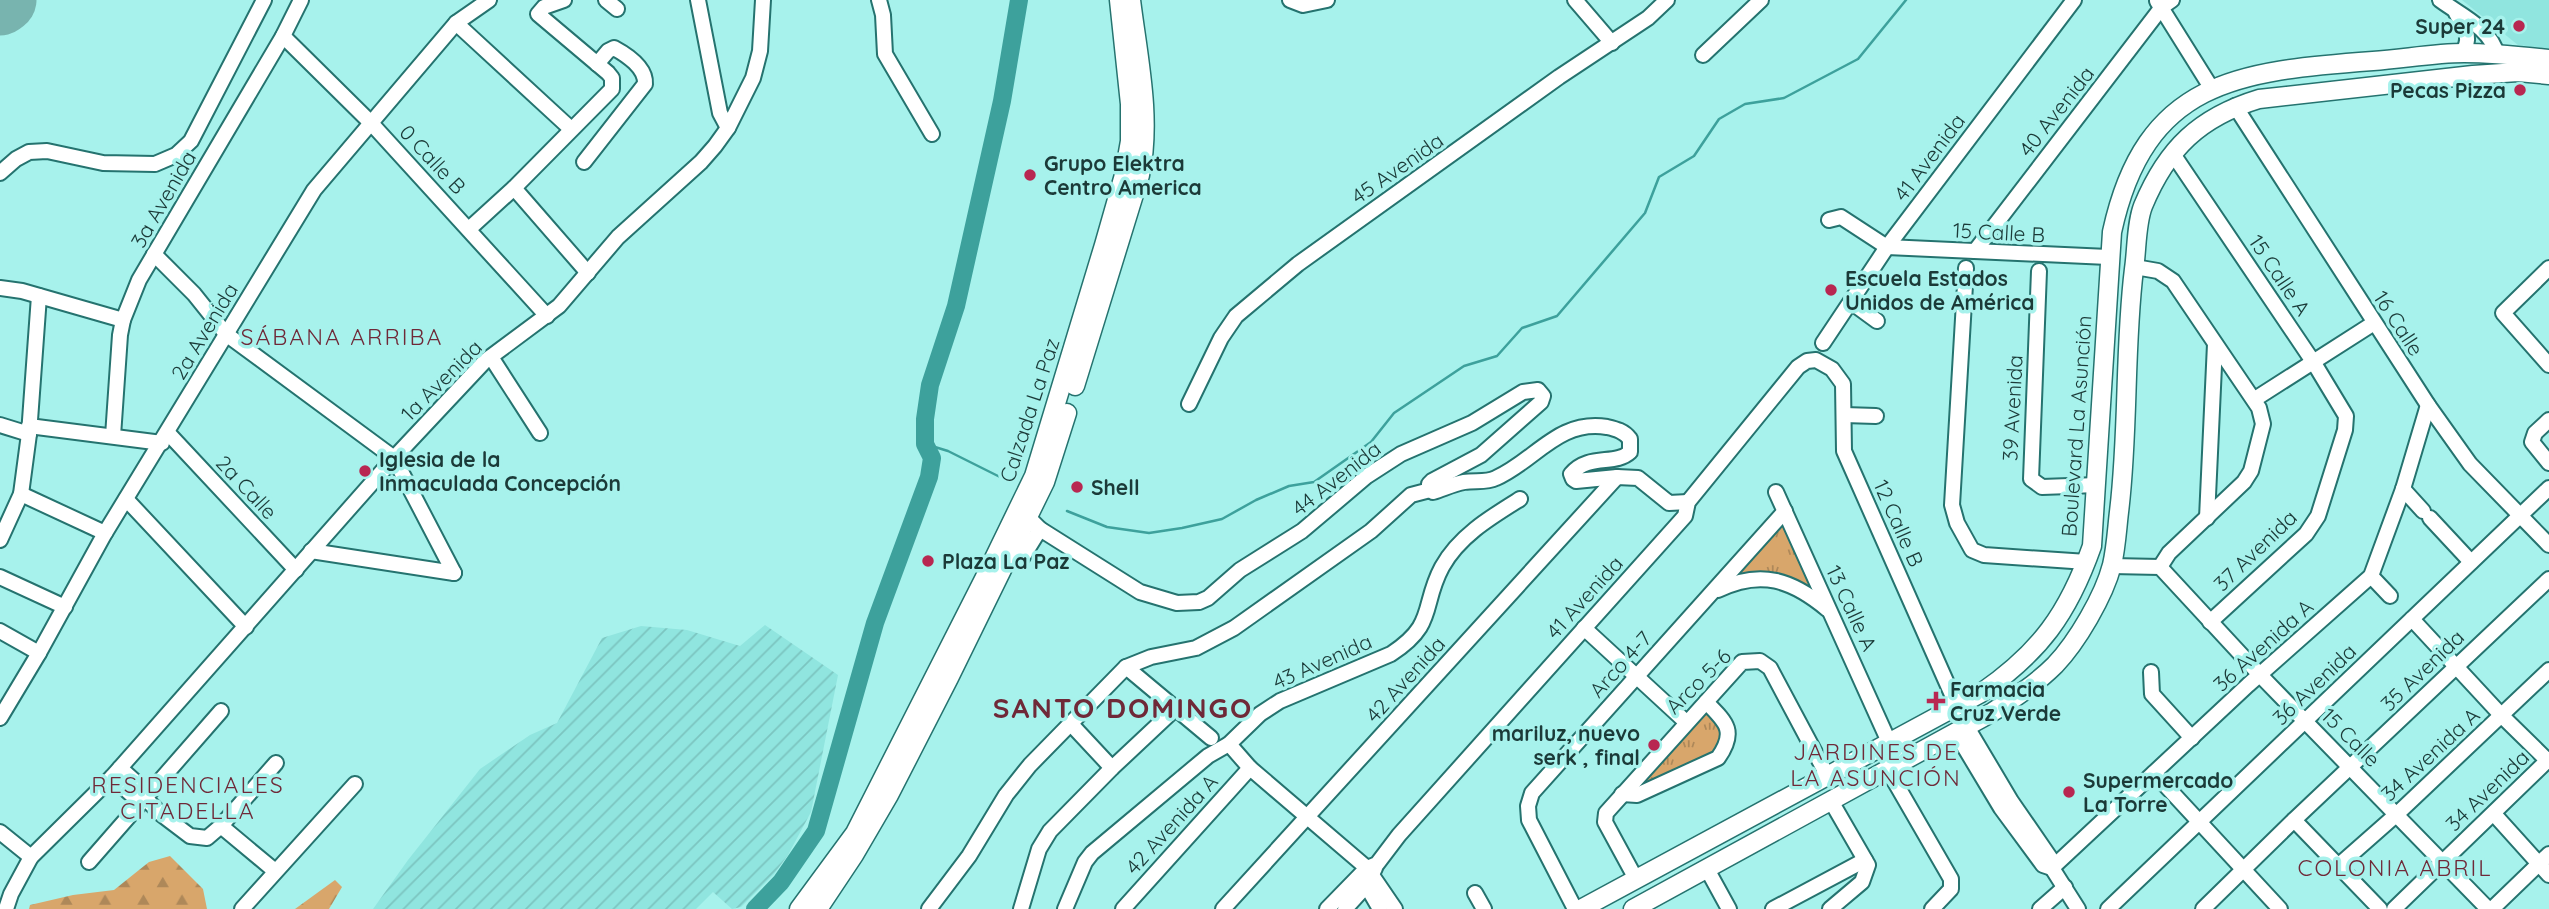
<svg xmlns="http://www.w3.org/2000/svg" width="2549" height="909" viewBox="0 0 2549 909" font-family="Quicksand,sans-serif">
  <defs>
    <pattern id="industrial-furrows" width="10" height="10" patternUnits="userSpaceOnUse" patternTransform="scale(1.75)"><rect width="10" height="10" fill="#90e5df"/><path d="M-1 1l2-2M0 10L10 0M9 11l2-2" fill="none" stroke="#7cc5c0"/></pattern>
    <pattern id="grass-tufts" width="24" height="20" patternUnits="userSpaceOnUse" patternTransform="scale(1.75)"><rect width="24" height="20" fill="#d8a66b"/><path d="M3 7l-1-3M5 7V3M7 7l1-3M15 17l-1-3M17 17v-4M19 17l1-3" fill="none" stroke="#ae8859"/></pattern>
    <pattern id="forest-firs" width="22" height="20" patternUnits="userSpaceOnUse" patternTransform="scale(1.75)"><rect width="22" height="20" fill="#d8a66b"/><path d="M5 1l3.5 6h-7zM16 11l3.5 6h-7z" fill="#ae8859"/></pattern>
  </defs>
  <rect width="100%" height="100%" fill="#a7f2ec"/>
  <polygon fill="#90e5df" points="2462,0 2549,0 2549,49 2518,45"/>
  <polygon fill="url(#industrial-furrows)" points="765,625 838,675 811,812 788,855 774,874 741,907 732,909 713,892 696,909 373,909 408,860 480,769 530,735 557,723 602,638 641,626 687,630 740,646"/>
  <g fill="url(#grass-tufts)">
    <polygon points="1784,518 1821,601 1810,590 1725,582"/>
    <polygon points="1705,705 1724,727 1716,755 1629,791"/>
  </g>
  <g fill="url(#forest-firs)">
    <polygon points="170,856 203,889 207,909 29,909 30,905 73,895 114,890 149,862"/>
    <polygon points="335,880 342,887 329,909 295,909"/>
  </g>
  <g fill="none" stroke-linecap="round" stroke-linejoin="round">
    <g stroke="#3da19c" stroke-width="2.5">
      <polyline points="925,444 948,451 1006,480"/>
      <polyline points="1067,511 1107,527 1149,533 1182,528 1222,519 1256,500 1289,486 1314,482 1371,442 1394,413 1464,366 1497,356 1522,328 1557,316 1645,213 1659,177 1694,156 1719,119 1745,104 1784,98 1858,59 1906,0"/>
    </g>
    <polyline stroke="#3da19c" stroke-width="18" points="755,909 781,882 816,831 875,623 929,477 932,458 925,444 925,419 930,385 956,306 1002,101 1019,0"/>
    <polyline stroke="#78b4af" stroke-width="65" points="0,3 4,0"/>
    <defs>
      <g id="minor">
        <polyline points="606,0 617,9"/>
        <polyline points="698,0 720,113 728,128"/>
        <polyline points="879,0 883,15 885,54 932,134"/>
        <polyline points="1290,0 1303,5 1327,0"/>
        <polyline points="1575,0 1612,43"/>
        <path d="M2440,0C2460,15 2491,28 2497,55"/>
        <polyline points="2157,1 2212,89"/>
        <path d="M2456,13C2464,28 2473,37 2462,53"/>
        <polyline points="456,23 571,129"/>
        <polyline points="283,36 371,123 547,316"/>
        <polyline points="1703,55 1761,0"/>
        <polyline points="2235,106 2428,405 2470,464 2549,545"/>
        <polyline points="2173,154 2314,363 2346,416 2345,430 2318,516 2306,534 2210,622"/>
        <path d="M584,162L645,84C646,68 627,55 614,48L608,51L597,64"/>
        <polyline points="0,173 16,159 29,152 47,151 103,163 155,164 176,155 191,141 264,0"/>
        <polyline points="514,188 588,273"/>
        <polyline points="1829,220 1841,217 1887,247 2108,257"/>
        <polyline points="469,229 514,188 612,89 612,78 608,73 538,14 544,7 564,0"/>
        <polyline points="1975,251 2162,7 2172,0"/>
        <polyline points="154,254 194,294 226,334 394,458 454,573"/>
        <polyline points="2135,267 2158,271 2173,281 2259,408 2263,424 2251,471 2244,482 2169,553 2160,567"/>
        <polyline points="1966,268 1952,505 1957,523 1972,550 1984,555 2087,562"/>
        <polyline points="2549,268 2503,313 2549,365"/>
        <polyline points="2039,271 2031,479 2042,487 2097,485"/>
        <polyline points="0,288 22,291 123,320"/>
        <polyline points="1851,302 1877,321"/>
        <polyline points="1823,343 1887,247 2074,0"/>
        <polyline points="491,357 540,433"/>
        <polyline points="2255,399 2374,323"/>
        <polyline points="1189,404 1221,338 1236,316 1298,264 1559,77 1648,18 1667,0"/>
        <polyline points="1844,415 1876,416"/>
        <polyline points="2549,420 2535,433 2532,442 2549,463"/>
        <polyline points="0,425 29,434"/>
        <polyline points="29,426 162,443"/>
        <polyline points="168,433 296,570"/>
        <polyline points="113,436 120,335 123,320 139,280 283,36 301,0"/>
        <polyline points="2403,489 2423,511"/>
        <polyline points="1776,492 1889,742"/>
        <polyline points="21,494 105,533"/>
        <polyline points="126,499 246,627"/>
        <polyline points="1029,518 1040,529 1140,592 1177,603 1199,602 1208,598 1240,570 1302,531 1367,476 1401,454 1472,423 1523,392 1538,390 1543,396 1541,402 1481,455 1432,481 1429,484 1430,490"/>
        <polyline points="2207,518 2215,344"/>
        <polyline points="2430,518 2471,562"/>
        <polyline points="0,540 21,494 29,434 39,296"/>
        <polyline points="311,551 454,573"/>
        <polyline points="1022,558 1040,529"/>
        <polyline points="2112,566 2160,567 2260,675 2488,909"/>
        <polyline points="2371,576 2390,596"/>
        <polyline points="0,577 65,607"/>
        <path d="M1718,590C1761,569 1792,580 1827,609"/>
        <polyline points="2412,619 2501,715 2549,762"/>
        <polyline points="1584,628 1686,722"/>
        <polyline points="0,631 39,653"/>
        <polyline points="1126,667 1211,738"/>
        <polyline points="2151,672 2152,694 2192,738"/>
        <polyline points="0,718 39,653 105,533 314,190 456,23 489,0"/>
        <polyline points="1070,723 1112,768"/>
        <polyline points="1967,727 2011,801 2051,859 2052,868 2078,909"/>
        <polyline points="1956,733 2001,808 2043,865 2052,868"/>
        <polyline points="1229,744 1250,768 1367,868 1395,909"/>
        <polyline points="120,768 139,785 146,799"/>
        <polyline points="1888,770 1951,879 1951,889 1932,909"/>
        <polyline points="2154,773 2280,909"/>
        <polyline points="112,777 132,795 146,799 161,814 190,836 207,838 221,826 276,763"/>
        <path d="M1622,794L1637,795L1718,758C1737,731 1726,722 1706,702"/>
        <polyline points="2494,814 2549,875"/>
        <polyline points="2294,820 2380,909"/>
        <polyline points="221,826 275,871"/>
        <polyline points="0,832 31,857"/>
        <polyline points="89,862 221,711"/>
        <polyline points="2338,866 2397,814 2549,670"/>
        <polyline points="2052,868 2248,685 2371,576 2403,489 2428,405"/>
        <polyline points="1707,869 1729,909"/>
        <polyline points="1362,878 1380,909"/>
        <polyline points="1636,879 1605,822 1606,813 1742,662 1760,661 1770,668 1827,775"/>
        <polyline points="1475,893 1484,909"/>
        <polyline points="6,909 11,894 31,857 112,777 394,458 485,361 559,306 618,237 701,162 715,146 728,128 753,78 760,51 763,0"/>
        <polyline points="242,909 355,784"/>
        <path d="M929,909L969,856L1006,795L1030,765L1126,667L1151,657L1196,648L1234,628L1371,531L1411,495L1430,490L1433,492C1443,489 1453,484 1464,482C1475,480 1486,483 1496,478C1535,461 1558,419 1607,427C1616,429 1624,431 1630,439V452C1615,466 1589,453 1571,474L1573,479L1576,481L1617,477L1638,478L1669,503L1688,502"/>
        <polyline points="1021,909 1039,849 1050,831 1112,768 1176,708"/>
        <path d="M1065,909L1085,862L1092,853L1208,756L1229,744L1260,714L1280,701L1391,654C1437,624 1421,606 1442,567C1459,536 1491,517 1520,499"/>
        <polyline points="1123,909 1250,768"/>
        <polyline points="1223,909 1617,477"/>
        <polyline points="1327,909 1367,868 1377,864 1399,835 1685,516 1688,502 1798,367 1807,361 1816,360 1832,369 1843,384 1844,451 1957,706"/>
        <polyline points="1345,909 1366,886 1375,868"/>
        <polyline points="1575,909 1529,820 1528,806 1532,793 1785,511"/>
        <polyline points="1773,909 1865,860"/>
        <polyline points="1830,909 1862,882 1868,865 1831,801"/>
        <polyline points="2040,909 2065,887"/>
        <polyline points="2108,909 2549,488"/>
        <polyline points="2203,909 2294,820 2549,579"/>
        <polyline points="2394,909 2549,759"/>
        <polyline points="2492,909 2549,854"/>
      </g>
      <g id="major">
        <path d="M1075,386L1140,175C1152,118 1138,57 1131,0"/>
        <polyline points="799,909 855,833 984,579 1034,476 1104,245 1124,175 1130,141 1130,104 1119,0"/>
        <polyline points="818,909 854,855 889,795 949,678 1045,482 1067,413"/>
        <path d="M1581,909L1981,693C2040,652 2068,614 2092,546L2112,232C2145,80 2238,71 2373,61C2403,59 2434,53 2464,53C2492,53 2521,56 2549,59"/>
        <path d="M1633,909L1991,713C2013,699 2036,684 2055,665C2077,642 2104,596 2112,565C2116,548 2117,529 2119,512C2129,431 2124,350 2134,269C2137,249 2136,224 2143,206C2167,148 2200,117 2259,99L2473,75L2518,72L2549,75"/>
      </g>
    </defs>
    <use href="#minor" stroke="#25736f" stroke-width="18"/>
    <use href="#major" stroke="#25736f" stroke-width="21"/>
    <use href="#minor" stroke="#fff" stroke-width="14"/>
    <use href="#major" stroke="#fff" stroke-width="18"/>
  </g>
  <g fill="#b82751" stroke="#a7f2ec" stroke-width="2.5">
    <circle cx="2519" cy="26" r="7"/>
    <circle cx="2520" cy="90" r="7"/>
    <circle cx="1030" cy="175" r="7"/>
    <circle cx="1831" cy="290" r="7"/>
    <circle cx="365" cy="471" r="7"/>
    <circle cx="1077" cy="487" r="7"/>
    <circle cx="928" cy="561" r="7"/>
    <path d="M1932.5 690.5h7v7h7v7h-7v7h-7v-7h-7v-7h7z"/>
    <circle cx="1654" cy="745" r="7"/>
    <circle cx="2069" cy="792" r="7"/>
  </g>
  <g text-anchor="middle" dominant-baseline="central" stroke-width="7" stroke-linejoin="round" paint-order="stroke">
    <g font-size="21" font-weight="bold" fill="#1b3a38" stroke="#a7f2ec" text-anchor="start">
      <text x="2505" y="26" text-anchor="end">Super 24</text>
      <text x="2506" y="90" text-anchor="end">Pecas Pizza</text>
      <text x="1044" y="163">Grupo Elektra<tspan x="1044" dy="24">Centro America</tspan></text>
      <text x="1845" y="278">Escuela Estados<tspan x="1845" dy="24">Unidos de América</tspan></text>
      <text x="379" y="459">Iglesia de la<tspan x="379" dy="24">Inmaculada Concepción</tspan></text>
      <text x="1091" y="487">Shell</text>
      <text x="942" y="561">Plaza La Paz</text>
      <text x="1950" y="689">Farmacia<tspan x="1950" dy="24">Cruz Verde</tspan></text>
      <text x="1640" y="733" text-anchor="end">mariluz, nuevo<tspan x="1640" dy="24">serk , final</tspan></text>
      <text x="2083" y="780">Supermercado<tspan x="2083" dy="24">La Torre</tspan></text>
    </g>
    <g font-size="21" fill="#1b3a38" stroke="#a7f2ec">
      <text transform="translate(2056 111) rotate(-52)">40 Avenida</text>
      <text transform="translate(1929 157) rotate(-53)">41 Avenida</text>
      <text transform="translate(433 159) rotate(47)">0 Calle B</text>
      <text transform="translate(1397 168) rotate(-35)">45 Avenida</text>
      <text transform="translate(163 199) rotate(-60)">3a Avenida</text>
      <text transform="translate(1999 232) rotate(3)">15 Calle B</text>
      <text transform="translate(2280 275) rotate(56)">15 Calle A</text>
      <text transform="translate(2399 323) rotate(57)">16 Calle</text>
      <text transform="translate(204 331) rotate(-59)">2a Avenida</text>
      <text transform="translate(441 380) rotate(-45)">1a Avenida</text>
      <text transform="translate(2012 408) rotate(-87)">39 Avenida</text>
      <text transform="translate(1029 410) rotate(-72)">Calzada La Paz</text>
      <text transform="translate(2076 426) rotate(-86)">Boulevard La Asunción</text>
      <text transform="translate(1336 478) rotate(-38)">44 Avenida</text>
      <text transform="translate(247 487) rotate(47)">2a Calle</text>
      <text transform="translate(1899 523) rotate(66)">12 Calle B</text>
      <text transform="translate(2255 550) rotate(-44)">37 Avenida</text>
      <text transform="translate(1584 597) rotate(-48)">41 Avenida</text>
      <text transform="translate(1852 608) rotate(65)">13 Calle A</text>
      <text transform="translate(2263 645) rotate(-42)">36 Avenida A</text>
      <text transform="translate(1322 661) rotate(-24)">43 Avenida</text>
      <text transform="translate(1620 664) rotate(-48)">Arco 4-7</text>
      <text transform="translate(2422 670) rotate(-44)">35 Avenida</text>
      <text transform="translate(1405 679) rotate(-48)">42 Avenida</text>
      <text transform="translate(1698 681) rotate(-45)">Arco 5-6</text>
      <text transform="translate(2314 684) rotate(-44)">36 Avenida</text>
      <text transform="translate(2351 737) rotate(45)">15 Calle</text>
      <text transform="translate(2430 754) rotate(-43)">34 Avenida A</text>
      <text transform="translate(2487 790) rotate(-44)">34 Avenida</text>
      <text transform="translate(1171 824) rotate(-48)">42 Avenida A</text>
    </g>
    <g font-size="23" letter-spacing="2" fill="#6f2938" stroke="#a7f2ec">
      <text x="342" y="336">SÁBANA ARRIBA</text>
      <text x="1876" y="751">JARDINES DE<tspan x="1876" dy="26">LA ASUNCIÓN</tspan></text>
      <text x="188" y="784">RESIDENCIALES<tspan x="188" dy="26">CITADELLA</tspan></text>
      <text x="2395" y="867">COLONIA ABRIL</text>
    </g>
    <g font-size="28" font-weight="bold" letter-spacing="2" fill="#6f2938" stroke="#a7f2ec">
      <text x="1123" y="707">SANTO DOMINGO</text>
    </g>
  </g>
</svg>
